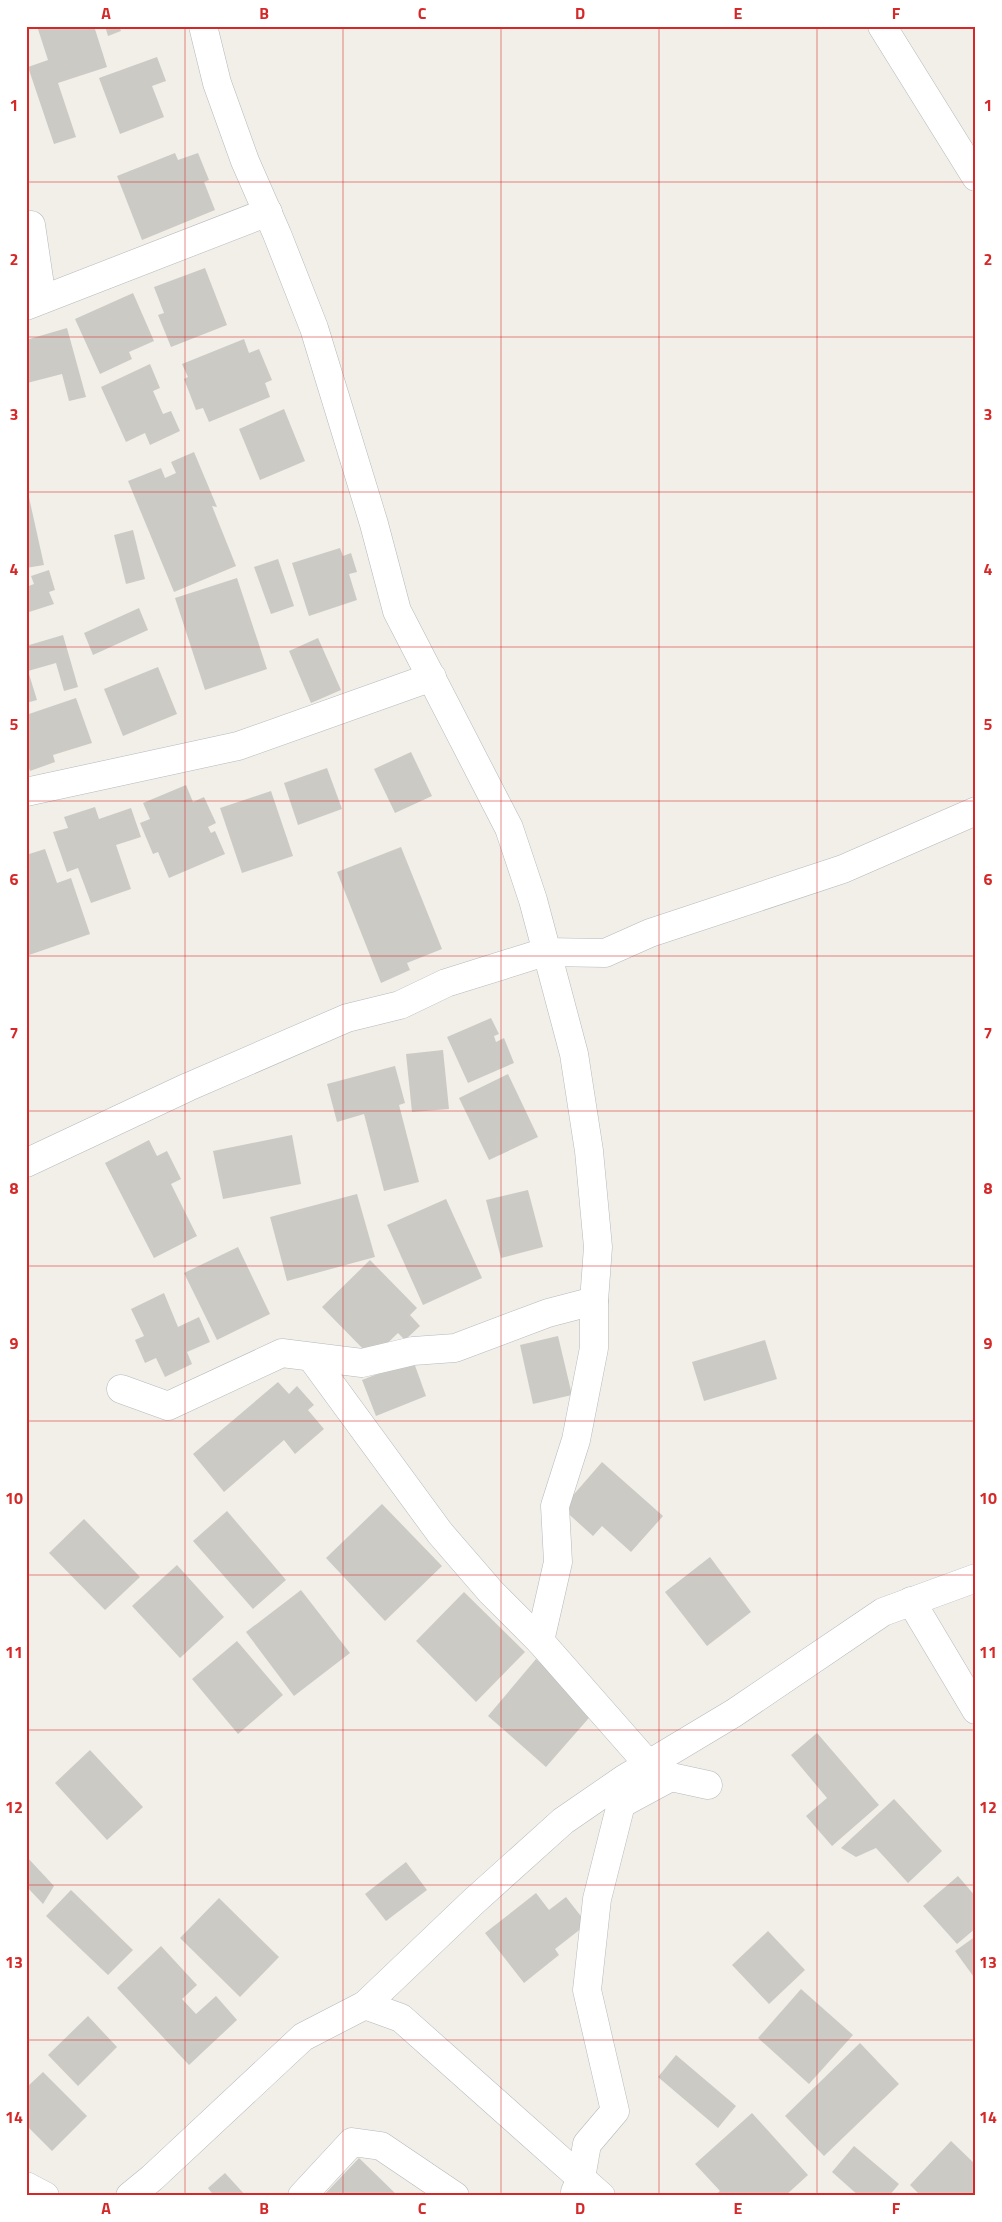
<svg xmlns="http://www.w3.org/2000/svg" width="1002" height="2222" viewBox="0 0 1002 2222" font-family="'Titillium Web',sans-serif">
  <rect width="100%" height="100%" fill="#f1efe8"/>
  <g fill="#cccac5">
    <polygon points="37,26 71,26 72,29 81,26 94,26 107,67 58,83 76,137 54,144 28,67 48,60"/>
    <polygon points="105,26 119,26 121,31 108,36"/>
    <polygon points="157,57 166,81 152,86 164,117 120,134 99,78"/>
    <polygon points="175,153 178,160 198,153 209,180 204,182 215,210 142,240 117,176"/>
    <polygon points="205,268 227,325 171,347 158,315 164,313 154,287"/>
    <polygon points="133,293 154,341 129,352 132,359 100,374 75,319"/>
    <polygon points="67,328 86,397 69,401 62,374 27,383 26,380 26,340"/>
    <polygon points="244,339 249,353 259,349 272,380 265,383 270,397 209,422 203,408 196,410 184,379 188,377 182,364"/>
    <polygon points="150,364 160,388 153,391 163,414 171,411 180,431 150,445 145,433 126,442 101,387"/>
    <polygon points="284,409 305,461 260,480 239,429"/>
    <polygon points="194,452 217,507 212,506 236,566 174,592 128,481 161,468 165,478 176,473 171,462"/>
    <polygon points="26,484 44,565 26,568"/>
    <polygon points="133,530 145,579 126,584 114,535"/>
    <polygon points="340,548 343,556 351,553 357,572 349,574 357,600 309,616 292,563"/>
    <polygon points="278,559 294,606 271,614 254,567"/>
    <polygon points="49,570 55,590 49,592 54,604 26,613 26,587 34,584 31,576"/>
    <polygon points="237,578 267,669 205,690 175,598"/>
    <polygon points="139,608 148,630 93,655 84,633"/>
    <polygon points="63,635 78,687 64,691 56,663 28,671 37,700 26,703 26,646"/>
    <polygon points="318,638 341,690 311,703 289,651"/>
    <polygon points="158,667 177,714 123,736 104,689"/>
    <polygon points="76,698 92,743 53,755 55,762 30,771 26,760 26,715"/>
    <polygon points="411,752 432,796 395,813 374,769"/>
    <polygon points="327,768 342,809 298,825 284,783"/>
    <polygon points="186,785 193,802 204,797 216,823 208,827 211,833 215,831 225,854 169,878 158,852 153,854 140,823 150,819 143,803"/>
    <polygon points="271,791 293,856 242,873 220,808"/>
    <polygon points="95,807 99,819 131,808 141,837 116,845 131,889 91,903 78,868 67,872 53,832 68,828 64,817"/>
    <polygon points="401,847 442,949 407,963 410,970 381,983 337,872"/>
    <polygon points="45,849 57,883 71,878 90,934 29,955 26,948 26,855"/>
    <polygon points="491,1018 499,1034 494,1036 496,1042 504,1038 514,1063 468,1083 447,1037"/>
    <polygon points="443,1050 449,1109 412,1112 406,1054"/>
    <polygon points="395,1066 405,1103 399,1105 419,1182 384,1191 364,1114 337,1122 327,1084"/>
    <polygon points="508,1074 538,1137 489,1160 459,1098"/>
    <polygon points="292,1135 301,1184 223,1199 213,1151"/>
    <polygon points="149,1140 157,1156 167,1151 181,1179 171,1184 197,1236 154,1258 105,1163"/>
    <polygon points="528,1190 543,1247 501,1258 486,1200"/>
    <polygon points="357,1194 375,1257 287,1281 270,1217"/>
    <polygon points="446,1199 482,1278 423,1305 387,1225"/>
    <polygon points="238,1247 270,1314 217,1340 184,1273"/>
    <polygon points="370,1260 417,1308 410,1315 420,1326 405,1340 398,1333 372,1358 322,1307"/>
    <polygon points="164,1293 178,1327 199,1317 210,1342 187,1352 192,1364 165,1377 156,1358 145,1363 135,1340 144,1336 131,1309"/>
    <polygon points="558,1336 572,1395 533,1404 520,1345"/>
    <polygon points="765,1340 777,1379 704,1401 692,1362"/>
    <polygon points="413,1360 426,1396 376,1416 362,1380"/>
    <polygon points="278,1382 289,1394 297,1386 314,1405 308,1410 324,1429 295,1454 284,1440 224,1492 193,1454"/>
    <polygon points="602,1462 663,1516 631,1552 602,1526 593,1536 562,1508"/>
    <polygon points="382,1504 442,1566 385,1621 326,1558"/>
    <polygon points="227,1511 286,1580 253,1609 193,1541"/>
    <polygon points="84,1519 140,1577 105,1610 49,1553"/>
    <polygon points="710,1557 751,1612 707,1646 665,1592"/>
    <polygon points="177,1565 224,1617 180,1658 132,1606"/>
    <polygon points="301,1590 350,1653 294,1696 246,1632"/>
    <polygon points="464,1592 525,1652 476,1702 416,1641"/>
    <polygon points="237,1641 283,1695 238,1734 192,1679"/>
    <polygon points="536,1659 595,1711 546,1767 488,1716"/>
    <polygon points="817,1733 879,1805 832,1846 806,1816 827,1798 791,1755"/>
    <polygon points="90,1750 143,1807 107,1840 55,1783"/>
    <polygon points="894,1799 942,1851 908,1883 876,1848 856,1857 841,1848"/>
    <polygon points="26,1856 54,1886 43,1904 26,1886"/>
    <polygon points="406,1862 427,1890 386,1921 365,1894"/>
    <polygon points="958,1876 976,1897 976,1928 957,1944 923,1906"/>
    <polygon points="71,1890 133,1950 108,1975 46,1916"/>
    <polygon points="536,1893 549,1910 566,1897 587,1924 555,1949 559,1955 524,1983 485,1933"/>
    <polygon points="219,1898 279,1957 240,1997 180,1938"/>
    <polygon points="768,1931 805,1970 769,2004 732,1965"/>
    <polygon points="976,1936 976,1980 955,1951"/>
    <polygon points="161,1946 197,1985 182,1999 196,2014 216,1996 237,2020 189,2065 117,1988"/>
    <polygon points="801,1989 853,2035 809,2084 758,2038"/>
    <polygon points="88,2016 117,2047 78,2086 48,2055"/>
    <polygon points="860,2043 899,2084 824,2156 785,2116"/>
    <polygon points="676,2055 736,2106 718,2128 658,2077"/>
    <polygon points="43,2072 87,2116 52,2151 26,2125 26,2088"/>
    <polygon points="752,2113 808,2175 785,2196 714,2196 720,2191 695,2164"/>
    <polygon points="951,2141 976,2165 976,2196 921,2196 910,2185"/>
    <polygon points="854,2146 899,2184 889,2196 859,2196 832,2172"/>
    <polygon points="359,2158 398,2196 323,2196"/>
    <polygon points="225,2173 246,2196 214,2196 208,2188"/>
  </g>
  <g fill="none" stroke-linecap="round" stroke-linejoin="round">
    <defs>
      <g id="street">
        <polyline points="203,26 217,83 245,161 277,234 314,328 374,524 397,611 509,828 533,900 574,1054 589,1151 598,1247 594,1301 594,1348 576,1440 555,1506 558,1562 540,1641"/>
        <polyline points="882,26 976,177"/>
        <polyline points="26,225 31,225 42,299"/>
        <polyline points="26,306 268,212"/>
        <polyline points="26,792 238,746 432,677"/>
        <polyline points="26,1163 188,1087 347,1018 400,1005 446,983 545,952 605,953 650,933 843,869 976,811"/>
        <polyline points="311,1357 440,1533 491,1592 540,1641 649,1765"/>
        <polyline points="121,1389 168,1406 282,1353 362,1363 413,1351 455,1348 548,1313 594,1301"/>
        <polyline points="911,1601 976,1710"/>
        <polyline points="365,2005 473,1902 563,1821 624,1779 734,1713 883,1612 976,1578"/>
        <polyline points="26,2186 45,2196"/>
        <polyline points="575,2192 581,2178 587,2144 615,2111 587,1990 597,1899 621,1804 671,1777 708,1785"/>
        <polyline points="130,2196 152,2178 303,2037 365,2005 401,2018 601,2196"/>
        <polyline points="302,2196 352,2142 381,2146 455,2196"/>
      </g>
    </defs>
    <use href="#street" stroke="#b5b8bc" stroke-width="29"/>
    <use href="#street" stroke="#fff" stroke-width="28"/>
  </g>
  <path fill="none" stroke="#d62828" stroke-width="1" stroke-opacity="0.55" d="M185,26V2196M343,26V2196M501,26V2196M659,26V2196M817,26V2196M26,182H976M26,337H976M26,492H976M26,647H976M26,801H976M26,956H976M26,1111H976M26,1266H976M26,1421H976M26,1575H976M26,1730H976M26,1885H976M26,2040H976"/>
  <rect width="1002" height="2222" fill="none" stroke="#ffffff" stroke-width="55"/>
  <rect x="28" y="28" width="946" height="2166" fill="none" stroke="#d62828" stroke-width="2"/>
  <g font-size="16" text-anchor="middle" font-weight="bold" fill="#d62828">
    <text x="106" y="19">A</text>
    <text x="264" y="19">B</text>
    <text x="422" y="19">C</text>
    <text x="580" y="19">D</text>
    <text x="738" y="19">E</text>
    <text x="896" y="19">F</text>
    <text x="14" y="111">1</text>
    <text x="988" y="111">1</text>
    <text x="14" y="265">2</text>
    <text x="988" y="265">2</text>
    <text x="14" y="420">3</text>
    <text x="988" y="420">3</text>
    <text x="14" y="575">4</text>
    <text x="988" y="575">4</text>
    <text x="14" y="730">5</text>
    <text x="988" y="730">5</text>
    <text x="14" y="885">6</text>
    <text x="988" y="885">6</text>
    <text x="14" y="1039">7</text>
    <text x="988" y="1039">7</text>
    <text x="14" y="1194">8</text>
    <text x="988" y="1194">8</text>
    <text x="14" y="1349">9</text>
    <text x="988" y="1349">9</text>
    <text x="14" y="1504">10</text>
    <text x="988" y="1504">10</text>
    <text x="14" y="1658">11</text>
    <text x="988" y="1658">11</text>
    <text x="14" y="1813">12</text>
    <text x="988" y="1813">12</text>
    <text x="14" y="1968">13</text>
    <text x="988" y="1968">13</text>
    <text x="14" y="2123">14</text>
    <text x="988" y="2123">14</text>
    <text x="106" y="2214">A</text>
    <text x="264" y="2214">B</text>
    <text x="422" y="2214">C</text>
    <text x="580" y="2214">D</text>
    <text x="738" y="2214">E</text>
    <text x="896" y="2214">F</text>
  </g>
</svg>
